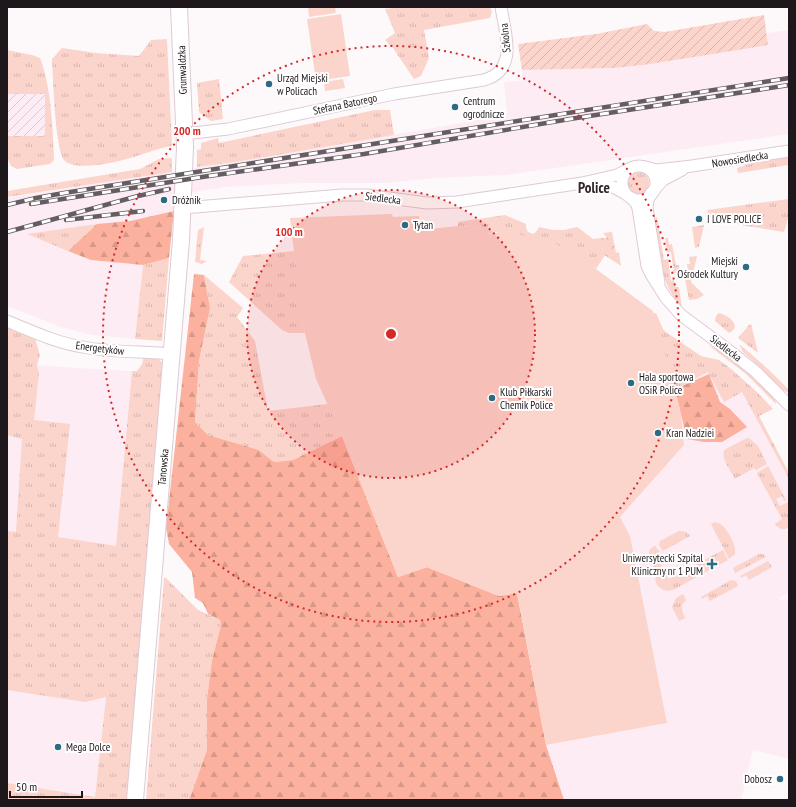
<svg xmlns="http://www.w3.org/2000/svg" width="796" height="807" viewBox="0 0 796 807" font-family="'PT Sans Narrow',sans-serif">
  <defs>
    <pattern id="industrial-furrows" width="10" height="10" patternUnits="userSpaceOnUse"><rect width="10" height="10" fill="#fdecf4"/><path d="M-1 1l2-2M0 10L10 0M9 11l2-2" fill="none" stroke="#d8cad1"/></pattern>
    <pattern id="grass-tufts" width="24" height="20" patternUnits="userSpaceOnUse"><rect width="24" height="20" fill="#fbd4cb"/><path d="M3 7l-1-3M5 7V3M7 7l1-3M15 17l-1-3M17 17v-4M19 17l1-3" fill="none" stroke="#d7b5ae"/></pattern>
    <pattern id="forest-firs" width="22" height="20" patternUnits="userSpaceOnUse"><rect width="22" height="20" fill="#fcb19f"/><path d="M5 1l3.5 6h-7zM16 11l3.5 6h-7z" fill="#d89888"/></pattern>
    <pattern id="park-crowns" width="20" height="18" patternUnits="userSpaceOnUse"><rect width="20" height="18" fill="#fbd4cb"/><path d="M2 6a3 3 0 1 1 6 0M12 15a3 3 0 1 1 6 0" fill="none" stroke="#d7b5ae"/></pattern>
    <pattern id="garden-furrows" width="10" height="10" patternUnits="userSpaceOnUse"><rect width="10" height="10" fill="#fbd4cb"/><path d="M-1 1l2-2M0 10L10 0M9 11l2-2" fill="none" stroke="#d7b5ae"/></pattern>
  </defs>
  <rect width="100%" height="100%" fill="#fdf9fb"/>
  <g fill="#fdecf4">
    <polygon points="789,30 789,134 507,175 436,178 385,183 302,183 225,187 175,195 174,211 130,221 28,234 91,260 143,265 135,339 92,335 61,327 7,306 7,198 147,175 187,170 197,167 236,162 507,115 504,82 522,81 522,70 615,68 768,45 767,33"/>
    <polygon points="7,326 35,338 37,365 76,368 132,371 116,546 106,696 95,797 7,783"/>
    <polygon points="708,372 724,401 742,392 789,479 789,593 779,598 781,601 786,598 789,603 789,759 753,750 741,800 564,800 546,745 667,723 630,536 620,517 684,445 681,413 676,394 682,386"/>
  </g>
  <polygon fill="url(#industrial-furrows)" points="45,93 45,136 7,136 7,94"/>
  <g fill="url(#grass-tufts)">
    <polygon points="400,7 490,7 492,12 490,18 424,30 429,58 421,76 414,79 393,48 385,40 395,33 385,9"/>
    <path d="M167,39L172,146C154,149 137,157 119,161C107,164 75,170 65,161C55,152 53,77 52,59L62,48L96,53L139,56L151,40Z"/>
    <path d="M7,50L32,55L40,58C51,85 53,130 54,160L50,164L17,169L11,166L7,158V136H45V94H7Z"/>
    <polygon points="219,79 223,119 211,121 199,112 197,83"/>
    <polygon points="375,110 390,110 394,135 236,162 197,167 197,150 201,149 201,143 218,138 219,143"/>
    <path d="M789,157V165L738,173L737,168C754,162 771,158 789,157Z"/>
    <polygon points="172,158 172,172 7,197 7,191 140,169 159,159"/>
    <circle cx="638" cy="183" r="11"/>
    <polygon points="789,199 789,215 784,232 741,225 710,217 707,210"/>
    <polygon points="505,215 526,224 526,228 528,232 533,234 536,232 539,227 553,230 564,230 577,227 580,229 593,239 601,238 603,253 605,255 596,269 496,232 486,234 485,228 458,226 458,222"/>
    <path d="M657,217L664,260L668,259L671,281L674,280L675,287H679L682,308C659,282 658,251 652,218Z"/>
    <polygon points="97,224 68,251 27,234"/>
    <polygon points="704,225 699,247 695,248 692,227"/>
    <polygon points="204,227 200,260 207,261 202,264 195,262 198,230"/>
    <polygon points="665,238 668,238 669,245 672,244 676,265 679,265 681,279 678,279 677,273 674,273 671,252 667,252"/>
    <polygon points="294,251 305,333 289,333 282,330 229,282 243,256"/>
    <polygon points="697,256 691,282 704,295 697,299 689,300 685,279 689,278 687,264 690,264 689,257"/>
    <polygon points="169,258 162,341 135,339 143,265"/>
    <polygon points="204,275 243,308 237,317 255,341 268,411 328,404 342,436 293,460 274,462 259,450 208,435 195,422 199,361 210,308"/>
    <polygon points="656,313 663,329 666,332 701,356 719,360 730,368 757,392 773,409 759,416 789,473 789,479 742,392 724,402 708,372 682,386 676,394 681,413 653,314"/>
    <path d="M719,313C728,315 743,326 729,333L715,321L716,316Z"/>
    <polygon points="751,324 758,353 738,338 749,325"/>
    <polygon points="7,327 35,338 40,355 37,365 39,373 34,420 70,424 58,537 116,546 132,371 137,371 142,364 144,356 156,357 163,363 129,800 7,800 7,783 95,797 106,697 85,702 7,690 7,531 16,532 22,439 7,435"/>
    <path d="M739,344C756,358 773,373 789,390V393L783,390L762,369L743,352Z"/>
    <path d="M708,345C735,355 755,378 775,398L776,404L746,374Z"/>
    <path d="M749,438L758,446L767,464L756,470L754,468L735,479C731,471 721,459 724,450L745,439Z"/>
    <path d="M768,466L786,500L784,501L782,496L776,499L780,506L788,502L789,504V527C783,531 779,529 775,524L782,519L757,473Z"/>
    <path d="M715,522C725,523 737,545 735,554L729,559L711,524Z"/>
    <polygon points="679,531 687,532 690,536 663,551 659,545 660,541"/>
    <path d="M655,546L660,552L656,555L662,567L657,569C650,566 647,555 650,549Z"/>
    <path d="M723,550L728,560L675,589C668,592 662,591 657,585L655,579L657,575L664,571L669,579L687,569H690L689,568Z"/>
    <polygon points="759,554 763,554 766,557 735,573 733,568"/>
    <polygon points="768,561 772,567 749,580 746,575 741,578 740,576"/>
    <polygon points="164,578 166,578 198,610 220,620 221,625 212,660 207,699 207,750 190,799 188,800 146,800"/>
    <polygon points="731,580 736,581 738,586 710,601 707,596 702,599 701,597"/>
    <path d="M683,594L686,600C679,606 682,610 685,618L679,621L672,607L676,598Z"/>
  </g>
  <g fill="url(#forest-firs)">
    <polygon points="174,211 169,258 143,265 91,260 68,251 97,224 130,221"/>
    <polygon points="194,274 204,275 210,308 199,361 195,422 208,435 259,450 274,462 293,460 342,436 398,577 427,567 499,596 517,593 546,745 564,800 188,800 190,798 207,750 207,699 212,660 221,625 220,620 208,614 203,603 195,598 192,572 169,544 166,528"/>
    <polygon points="709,374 720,402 730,409 747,427 722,442 704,442 687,439 676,394 682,386"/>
  </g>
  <polygon fill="url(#park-crowns)" points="612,232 616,253 619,252 621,266 603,254 601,238 607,238 603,233"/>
  <polygon fill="url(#garden-furrows)" points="764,15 768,45 650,64 615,68 522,70 518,44 596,34 647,24 654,31 665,32"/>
  <g fill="#fbd4cb">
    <polygon points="308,7 335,7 336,13 309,17"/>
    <polygon points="341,14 350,76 316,81 307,19"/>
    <polygon points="343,79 345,88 325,91 324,82"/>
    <polygon points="392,214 393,217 419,216 420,230 458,226 486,228 486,234 503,232 534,237 549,241 565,248 596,269 653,311 681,413 684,445 620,517 630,536 667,723 546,745 517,593 499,596 427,567 398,577 342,436 316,379 305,333 300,302 290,218"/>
  </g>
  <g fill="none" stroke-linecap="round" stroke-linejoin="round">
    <defs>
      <g id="street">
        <path d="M184,134L228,129L394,94L484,80C519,70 505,33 501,7"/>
        <circle cx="639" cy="183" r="17"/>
        <polyline points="645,167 657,170 692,166 789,151"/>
        <polyline points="593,184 613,187 626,194"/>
        <polyline points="653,191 663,180 682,170"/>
        <polyline points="651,193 648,200 647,208 659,283"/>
        <polyline points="632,198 636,203 638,208 647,266 652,276 666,298 681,315 735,355 756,372 789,405"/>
        <polyline points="183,208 342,195 367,195 427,203 457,202 582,183 617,175 629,169"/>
        <path d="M7,321C31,331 57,343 83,347C112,353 143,351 173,354"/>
      </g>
      <polyline id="secondary" points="135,800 181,240 185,147 179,7"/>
    </defs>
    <use href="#street" stroke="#decad4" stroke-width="13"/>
    <use href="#secondary" stroke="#decad4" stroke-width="18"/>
    <use href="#street" stroke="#fff" stroke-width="11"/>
    <use href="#secondary" stroke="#fff" stroke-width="16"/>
    <defs>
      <g id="rail">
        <polyline points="31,204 202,177 364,154 570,119 789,85"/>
        <polyline points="7,205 36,198 64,193 789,78"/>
        <polyline points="66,220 143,211"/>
        <polyline points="7,232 138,196 169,189"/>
      </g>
    </defs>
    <use href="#rail" stroke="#645e62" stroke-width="4.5"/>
    <use href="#rail" stroke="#fff" stroke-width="3" stroke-dasharray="9" stroke-linecap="butt"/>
  </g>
  <circle cx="391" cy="334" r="144" fill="#d62828" fill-opacity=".12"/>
  <g fill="none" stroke="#d62828" stroke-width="2" stroke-dasharray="2 4">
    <circle cx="391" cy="334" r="144"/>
    <circle cx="391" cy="334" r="288"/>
  </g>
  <g fill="#2e6b82" stroke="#fff" stroke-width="1.5">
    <circle cx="269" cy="84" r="4"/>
    <circle cx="455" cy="107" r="4"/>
    <circle cx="164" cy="200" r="4"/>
    <circle cx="699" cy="219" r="4"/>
    <circle cx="405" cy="225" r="4"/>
    <circle cx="746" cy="267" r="4"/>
    <circle cx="631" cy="383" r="4"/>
    <circle cx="492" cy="398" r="4"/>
    <circle cx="658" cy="433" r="4"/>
    <path d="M710 558h4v4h4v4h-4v4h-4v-4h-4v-4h4z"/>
    <circle cx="58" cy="747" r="4"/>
    <circle cx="780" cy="779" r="4"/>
  </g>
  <g text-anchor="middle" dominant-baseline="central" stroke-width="4" stroke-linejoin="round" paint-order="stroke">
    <g font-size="11" fill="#1e171b" stroke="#fff">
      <text transform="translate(505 38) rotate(-96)">Szkolna</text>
      <text transform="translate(182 70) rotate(-92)">Grunwaldzka</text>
      <text transform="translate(345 104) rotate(-12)">Stefana Batorego</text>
      <text transform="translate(740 159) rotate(-9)">Nowosiedlecka</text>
      <text transform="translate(383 198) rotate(7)">Siedlecka</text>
      <text transform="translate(100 348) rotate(7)">Energetyków</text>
      <text transform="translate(726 348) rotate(37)">Siedlecka</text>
      <text transform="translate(163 467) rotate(-85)">Tanowska</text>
    </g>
    <g font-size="11" fill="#1e171b" stroke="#fff" text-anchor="start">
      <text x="277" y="78">Urząd Miejski<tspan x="277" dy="13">w Policach</tspan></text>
      <text x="463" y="101">Centrum<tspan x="463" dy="13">ogrodnicze</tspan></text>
      <text x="172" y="200">Dróżnik</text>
      <text x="707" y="219">I LOVE POLICE</text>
      <text x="413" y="225">Tytan</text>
      <text x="738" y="261" text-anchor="end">Miejski<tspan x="738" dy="13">Ośrodek Kultury</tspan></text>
      <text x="639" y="377">Hala sportowa<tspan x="639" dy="13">OSiR Police</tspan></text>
      <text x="500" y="392">Klub Piłkarski<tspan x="500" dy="13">Chemik Police</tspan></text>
      <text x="666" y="433">Kran Nadziei</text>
      <text x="703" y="558" text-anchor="end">Uniwersytecki Szpital<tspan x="703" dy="13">Kliniczny nr 1 PUM</tspan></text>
      <text x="66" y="747">Mega Dolce</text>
      <text x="772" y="779" text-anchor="end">Dobosz</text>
    </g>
    <g font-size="15" font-weight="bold" fill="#33252d" stroke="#fff">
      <text x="594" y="187">Police</text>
    </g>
  </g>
  <circle cx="391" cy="334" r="6" fill="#d62828" stroke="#fff" stroke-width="2"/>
  <g font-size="12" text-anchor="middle" font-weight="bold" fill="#d62828" stroke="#fff" stroke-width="4" stroke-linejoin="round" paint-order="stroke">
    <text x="187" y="135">200 m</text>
    <text x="289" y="236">100 m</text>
  </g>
  <rect width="796" height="807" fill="none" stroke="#1e171b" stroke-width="16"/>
  <path d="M10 791v6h72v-6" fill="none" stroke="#1e171b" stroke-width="2"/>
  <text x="16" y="791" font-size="12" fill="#1e171b" stroke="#ffffff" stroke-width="3" paint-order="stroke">50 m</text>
</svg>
